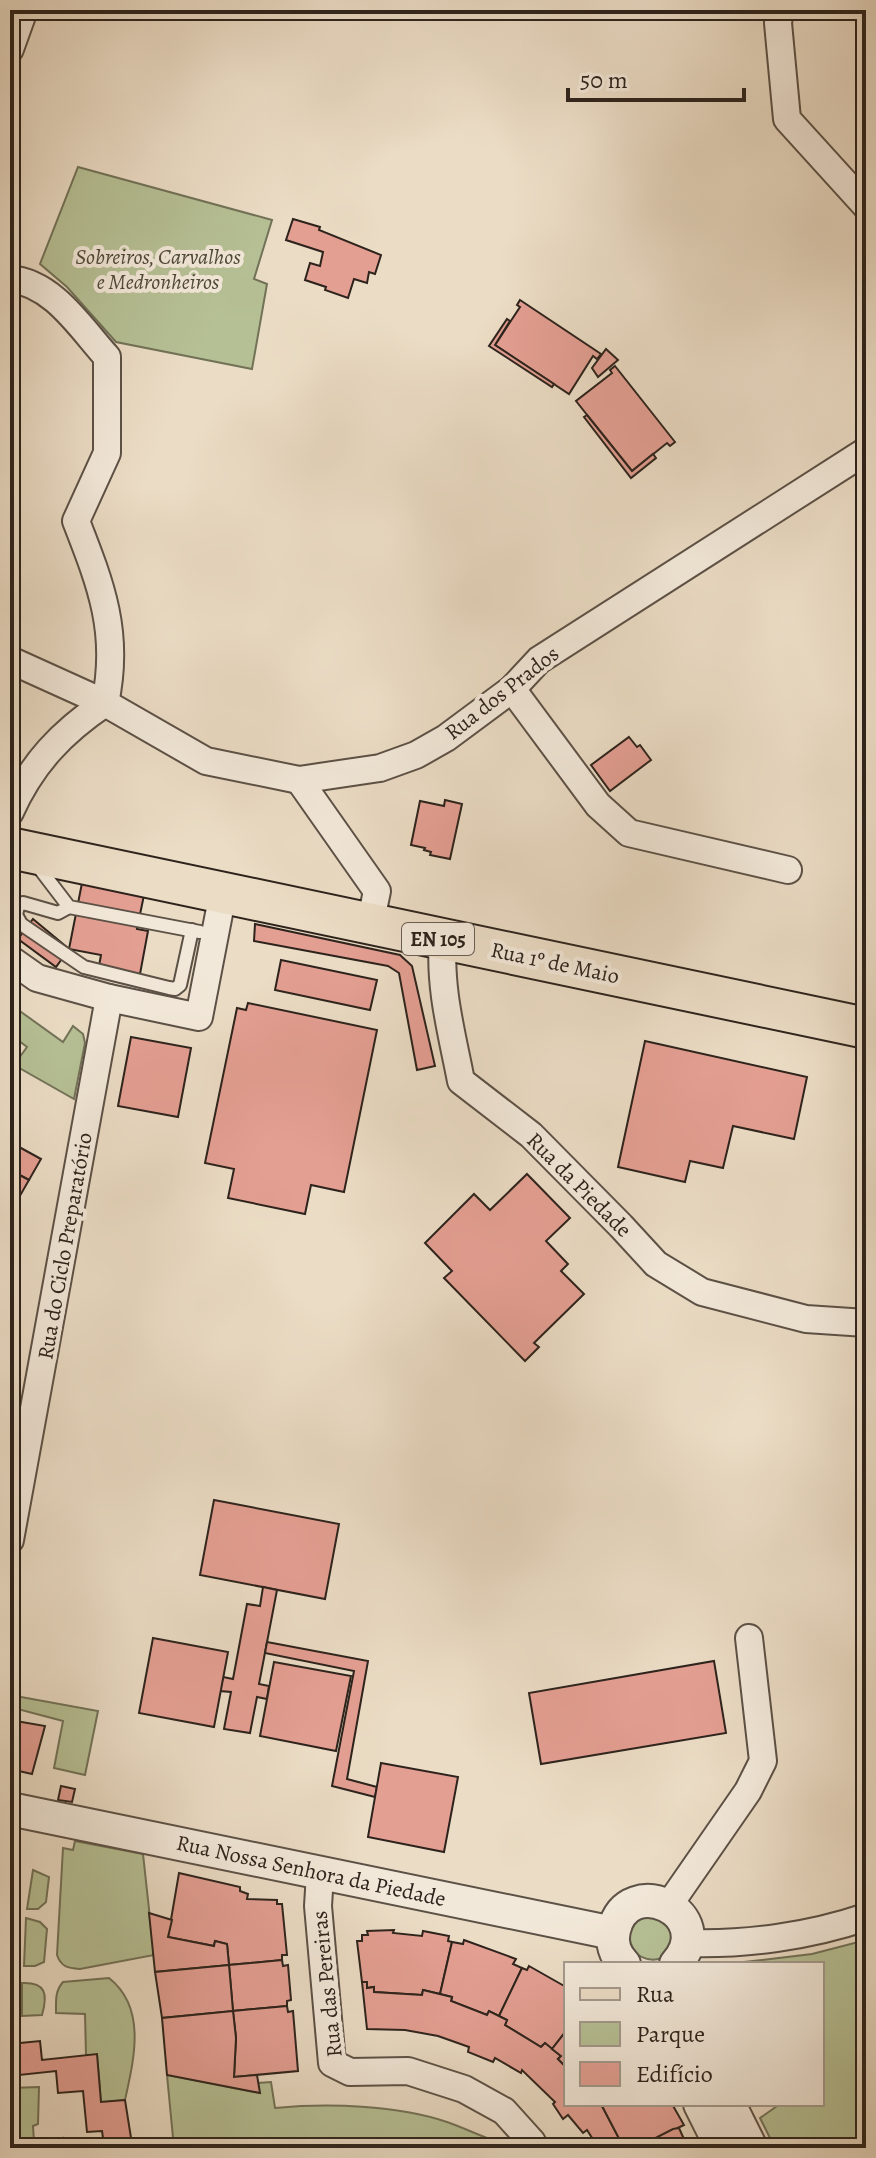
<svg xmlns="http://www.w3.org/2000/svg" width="876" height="2158" viewBox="0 0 876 2158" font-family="Alegreya,serif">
  <rect width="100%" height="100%" fill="#ebdcc5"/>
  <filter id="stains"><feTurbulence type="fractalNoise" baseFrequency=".0025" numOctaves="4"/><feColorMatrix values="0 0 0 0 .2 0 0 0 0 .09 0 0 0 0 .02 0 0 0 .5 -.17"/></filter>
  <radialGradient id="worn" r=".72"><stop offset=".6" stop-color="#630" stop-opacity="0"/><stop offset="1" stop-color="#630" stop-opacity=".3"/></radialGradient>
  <g fill="#b6c095" stroke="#727258" stroke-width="2">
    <polygon points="78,167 272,220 254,279 267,284 252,369 116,342 67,287 40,264"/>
    <polygon points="10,1004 63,1042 73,1026 83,1034 85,1043 74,1099 14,1065 27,1047 10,1034"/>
    <polygon points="10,1695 98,1711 85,1775 54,1768 63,1721 10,1707"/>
    <path d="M75,1841L143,1854L154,1955L80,1969C68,1968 61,1967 57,1955L63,1848L73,1850Z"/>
    <polygon points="33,1870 49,1877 46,1902 38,1909 27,1909"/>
    <path d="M657,1914L675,1935C673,1940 670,1950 667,1954C654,1968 625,1954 628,1935C629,1930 635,1922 637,1917Z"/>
    <polygon points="26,1918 40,1922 47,1929 44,1962 35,1966 24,1966"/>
    <polygon points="866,1940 866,2148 775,2148 760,2118 780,2104 822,2104 822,1964 744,1962 812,1954"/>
    <path d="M109,1978C147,2008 134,2059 125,2100L101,2102L97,2055H86L85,2014L56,2013C56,2000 55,1991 63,1982Z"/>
    <path d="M22,1983C46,1982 48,1994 42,2015L22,2016Z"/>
    <path d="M167,2075L259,2093L258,2083L271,2082L275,2108C328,2103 397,2105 447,2122C473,2131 497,2145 523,2148H174Z"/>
    <polygon points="39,2087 38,2124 33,2126 34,2142 10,2146 10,2088"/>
  </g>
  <g fill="#e49f93" stroke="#2d231c" stroke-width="2">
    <polygon points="293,219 320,227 319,230 381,255 375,274 369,272 367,283 354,279 348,298 325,290 326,287 305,280 310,263 320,266 323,252 286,240"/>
    <polygon points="520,300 601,354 597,359 593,356 569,394 495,345 520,307 517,305"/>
    <polygon points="507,319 510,321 495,345 554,384 552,387 489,346"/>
    <polygon points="606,349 618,360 598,377 592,368"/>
    <polygon points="615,366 675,442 670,446 667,443 632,471 576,401 612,373 610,370"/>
    <polygon points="587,415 632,471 653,454 656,458 631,478 584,417"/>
    <polygon points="629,737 637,747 640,745 651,760 610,791 591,765"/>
    <polygon points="445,800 462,804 450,859 430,855 431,852 424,850 425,848 411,845 420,801 444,806"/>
    <polygon points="82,883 144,895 137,929 148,931 140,974 99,966 101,955 69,949"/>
    <polygon points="33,919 69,949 56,967 18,939"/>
    <polygon points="255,924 400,955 412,966 435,1066 417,1070 399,973 388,966 254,941"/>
    <polygon points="281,960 377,980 370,1010 275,990"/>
    <polygon points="248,1003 377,1030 344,1192 311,1185 305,1214 228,1198 234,1169 205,1163 237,1008 246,1010"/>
    <polygon points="131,1037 191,1048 178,1117 118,1106"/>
    <polygon points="645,1041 807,1077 794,1139 733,1126 723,1168 690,1161 685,1182 618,1167"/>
    <polygon points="10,1142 41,1159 29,1180 10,1170"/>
    <polygon points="10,1170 29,1180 17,1201 10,1197"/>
    <polygon points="527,1174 570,1218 546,1241 568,1264 561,1271 584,1294 534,1343 539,1347 525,1361 444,1278 452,1271 425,1243 474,1194 490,1210"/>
    <polygon points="214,1500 339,1524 325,1599 200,1575"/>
    <polygon points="263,1587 277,1590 259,1684 269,1686 267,1699 257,1697 250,1733 224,1729 231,1692 220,1691 223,1677 233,1679 247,1604 260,1606"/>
    <polygon points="153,1638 228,1652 214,1727 139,1713"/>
    <polygon points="267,1642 368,1661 347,1779 377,1787 375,1797 332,1786 354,1671 265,1653"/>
    <polygon points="714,1661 726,1733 541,1764 529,1693"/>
    <polygon points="274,1662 351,1676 336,1751 260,1736"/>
    <polygon points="10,1720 45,1726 32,1774 10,1769"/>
    <polygon points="381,1763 458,1777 444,1852 368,1837"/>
    <polygon points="61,1786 75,1789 72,1802 58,1800"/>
    <polygon points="179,1873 240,1887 240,1891 248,1894 247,1899 277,1900 277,1904 282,1904 287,1955 282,1955 282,1960 229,1965 227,1944 215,1941 214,1946 168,1937"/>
    <polygon points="149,1913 172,1920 168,1937 214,1946 215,1941 227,1944 229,1965 155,1972"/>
    <polygon points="394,1930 393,1933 422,1936 423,1931 449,1936 448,1941 452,1942 440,1994 423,1990 422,1995 374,1992 374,1987 367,1988 367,1982 362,1982 357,1941 362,1941 362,1935 368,1935 367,1931"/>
    <polygon points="464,1940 516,1959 513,1964 522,1968 499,2016 489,2011 487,2015 451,2001 452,1997 440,1994 452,1942 463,1944"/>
    <polygon points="282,1960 283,1966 288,1965 291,2000 287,2001 287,2006 233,2011 229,1965"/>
    <polygon points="229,1965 233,2011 162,2018 155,1972"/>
    <polygon points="529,1966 566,1987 566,2031 552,2049 545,2043 541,2047 505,2025 507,2020 499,2016 522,1968 527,1970"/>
    <polygon points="362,1982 367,1982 367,1988 374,1987 374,1992 422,1995 423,1990 452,1997 451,2001 487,2015 489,2011 507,2020 505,2025 541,2047 545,2043 561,2056 558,2059 566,2067 566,2104 601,2104 624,2148 594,2148 591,2143 594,2141 587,2130 583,2133 568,2115 563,2119 553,2104 555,2102 522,2070 521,2073 495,2058 493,2062 468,2052 469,2047 438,2036 405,2030 367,2029"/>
    <polygon points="287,2006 288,2012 293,2011 298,2071 234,2077 236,2038 233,2011"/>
    <polygon points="233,2011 236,2038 234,2077 257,2075 260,2093 167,2075 162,2018"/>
    <polygon points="566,2031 566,2067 558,2059 561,2056 552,2049"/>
    <polygon points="40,2041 42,2060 97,2054 101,2102 125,2100 132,2144 109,2148 82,2148 104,2145 102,2131 87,2132 83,2091 58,2093 56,2071 10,2076 10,2044"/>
    <polygon points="601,2104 672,2104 684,2125 636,2148 624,2148"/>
    <polygon points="679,2128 688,2148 636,2148 673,2129"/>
    <polygon points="63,2138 64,2148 10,2148 10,2146"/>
  </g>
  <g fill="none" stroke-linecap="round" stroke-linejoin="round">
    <defs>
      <g id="service">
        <polyline points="37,865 69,907 200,932"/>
        <polyline points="69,907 58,913 23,903 18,906 16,915 21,924 84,967 169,988 175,989 180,985 192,930"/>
      </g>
      <g id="minor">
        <polyline points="780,10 778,23 787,119 866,206"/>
        <polyline points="10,49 24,10"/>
        <path d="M10,279C53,283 80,327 107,357V453L76,521C101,585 120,633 105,703"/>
        <polyline points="10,660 105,703 206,761 299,780 380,768 416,755 446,738 512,689 539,660 866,451"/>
        <polyline points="512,689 598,805 629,833 788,870"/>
        <polyline points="299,780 377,891 370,925"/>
        <path d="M10,812C32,763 62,732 105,703"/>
        <path d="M443,940C439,988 452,1034 461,1081L531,1135L621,1226L656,1264L702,1292L806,1319L866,1323"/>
        <polyline points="10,959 37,978 109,998 199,1017 223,893"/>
        <polyline points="10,1540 109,998"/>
        <polyline points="320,1874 318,1906 332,2063 350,2072 408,2071 464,2089 504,2111 532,2142"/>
        <polyline points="669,1905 748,1791 763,1761 749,1638"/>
        <path d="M687,1943C746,1945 810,1936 866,1917"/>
      </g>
      <g id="tertiary">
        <polyline points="10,1809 613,1933"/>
        <path d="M624,1964C615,1955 611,1942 614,1930C628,1870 720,1914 676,1964"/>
        <polyline points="700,2104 722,2148"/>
        <polyline points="729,2104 751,2148"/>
      </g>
      <polyline id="primary" points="10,848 866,1028"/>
    </defs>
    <use href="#service" stroke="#5c5146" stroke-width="16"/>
    <use href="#minor" stroke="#5c5146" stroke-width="30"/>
    <use href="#tertiary" stroke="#5c5146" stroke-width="36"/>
    <use href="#primary" stroke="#2d231c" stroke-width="44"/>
    <use href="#service" stroke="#f2e8d9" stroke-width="12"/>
    <use href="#minor" stroke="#f2e8d9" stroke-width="26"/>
    <use href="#tertiary" stroke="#f2e8d9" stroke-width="32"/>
    <use href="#primary" stroke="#ebdcc5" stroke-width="40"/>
  </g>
  <g text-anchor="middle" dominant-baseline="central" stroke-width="8" stroke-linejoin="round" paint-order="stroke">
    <rect fill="#f2e8d9" stroke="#685e55" stroke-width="2" x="402" y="923" width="72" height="32" rx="6"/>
    <g font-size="20" font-weight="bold" fill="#2d231c">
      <text x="438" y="939">EN 105</text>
    </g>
    <g font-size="22" font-style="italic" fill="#4f4a3a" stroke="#f2e8d9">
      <text x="158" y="257">Sobreiros, Carvalhos<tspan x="158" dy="25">e Medronheiros</tspan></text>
    </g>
    <g font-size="22" fill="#2d231c" stroke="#f2e8d9">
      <text transform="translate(502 693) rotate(-38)">Rua dos Prados</text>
      <text transform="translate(555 963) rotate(12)">Rua 1º de Maio</text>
      <text transform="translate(579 1185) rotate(45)">Rua da Piedade</text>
      <text transform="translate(65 1246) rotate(-80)">Rua do Ciclo Preparatório</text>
      <text transform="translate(311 1871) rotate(12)">Rua Nossa Senhora da Piedade</text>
      <text transform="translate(327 1984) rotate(-96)">Rua das Pereiras</text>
    </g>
  </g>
  <rect width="876" height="2158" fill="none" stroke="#ebdcc5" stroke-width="40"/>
  <rect x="12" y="12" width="852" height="2134" fill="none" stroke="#2d231c" stroke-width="4"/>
  <rect x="20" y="20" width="836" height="2118" fill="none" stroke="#2d231c" stroke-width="2"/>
  <rect x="564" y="1962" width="260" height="144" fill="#f2e8d9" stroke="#a3998d" stroke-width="2"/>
  <rect x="580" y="1988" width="40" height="12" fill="#ebdcc5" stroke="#a3998d" stroke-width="2"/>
  <text x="636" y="2002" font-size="24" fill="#2d231c">Rua</text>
  <rect x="580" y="2022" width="40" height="24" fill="#b6c095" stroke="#a3998d" stroke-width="2"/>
  <text x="636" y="2042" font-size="24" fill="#2d231c">Parque</text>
  <rect x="580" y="2062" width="40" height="24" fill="#e49f93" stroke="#a3998d" stroke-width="2"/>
  <text x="636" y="2082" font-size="24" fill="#2d231c">Edifício</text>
  <path d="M568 88v12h176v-12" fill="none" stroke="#2d231c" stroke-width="4"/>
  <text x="580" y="88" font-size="24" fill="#2d231c" stroke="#f2e8d9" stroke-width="6" paint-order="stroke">50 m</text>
  <rect width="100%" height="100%" filter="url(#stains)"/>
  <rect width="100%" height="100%" fill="url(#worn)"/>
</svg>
